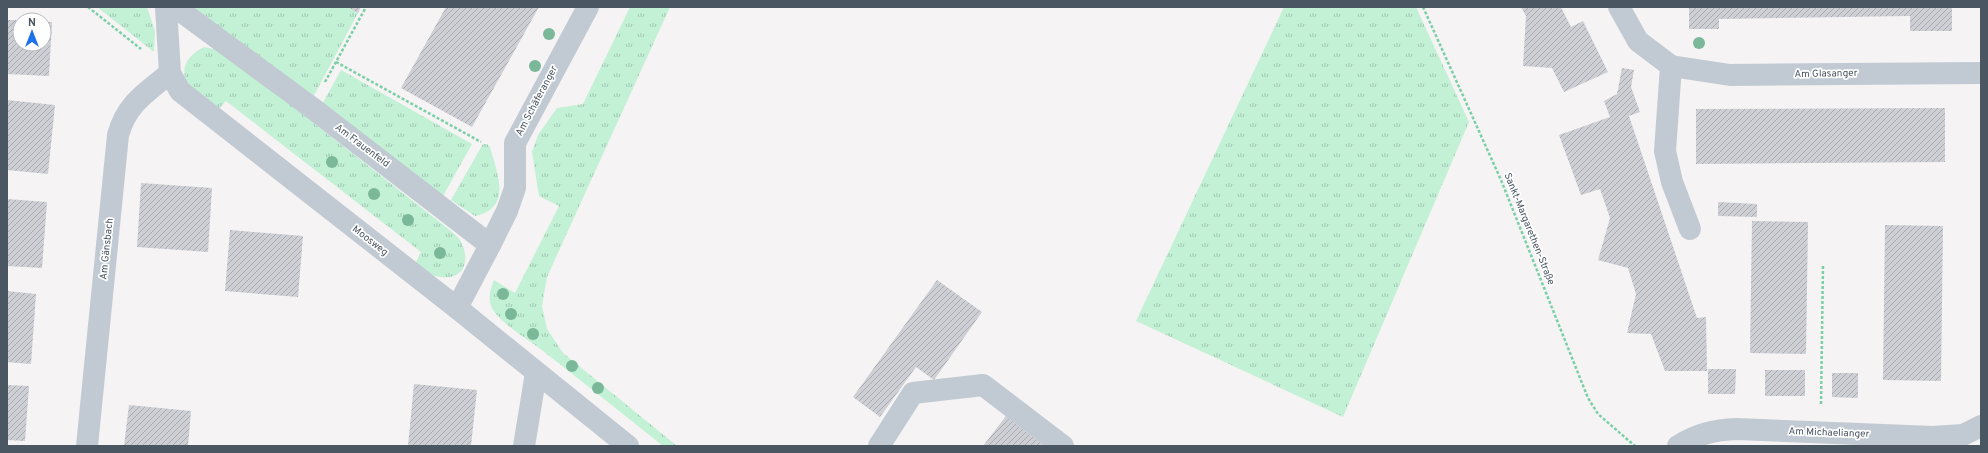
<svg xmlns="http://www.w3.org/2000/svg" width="1988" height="453" viewBox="0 0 1988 453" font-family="Overpass,sans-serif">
  <defs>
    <pattern id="grass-tufts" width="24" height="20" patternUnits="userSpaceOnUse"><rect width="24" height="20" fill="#c3f1d5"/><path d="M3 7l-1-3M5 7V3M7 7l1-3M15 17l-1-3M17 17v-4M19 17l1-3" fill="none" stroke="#a0c6b0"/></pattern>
    <pattern id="building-hatch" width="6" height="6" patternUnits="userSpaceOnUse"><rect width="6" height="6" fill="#cdcfd5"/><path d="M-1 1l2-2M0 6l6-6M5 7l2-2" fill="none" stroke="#a8abb0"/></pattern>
  </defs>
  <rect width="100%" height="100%" fill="#f5f3f3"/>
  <g fill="url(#grass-tufts)">
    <polygon points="97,7 147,7 155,31 154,52"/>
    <polygon points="189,7 347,7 358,13 311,101"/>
    <path d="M630,7H670L547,277L542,306L547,329L563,353L677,446H663C623,414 583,382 543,351C527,338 505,327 493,310C487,300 490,290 494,280L515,293L559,206L539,196L532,152L538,135L557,108L583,104Z"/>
    <polygon points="1284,7 1416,7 1469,122 1343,417 1136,321"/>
    <path d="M204,47L218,50L230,57L451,231C454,234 458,237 460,240C471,259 465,281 440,277C431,276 422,269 415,264L421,252L226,101L217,111C210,104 190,90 187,83C179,66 190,54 204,47Z"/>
    <polygon points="341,70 472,144 443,196 320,108"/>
    <path d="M483,144H487L490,147C497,173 513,208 475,216L451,200Z"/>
  </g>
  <g fill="url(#building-hatch)">
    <polygon points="347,7 361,7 358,13"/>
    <polygon points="446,7 539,7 472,127 401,88"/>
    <polygon points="1521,7 1561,7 1571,27 1583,21 1608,72 1564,92 1552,68 1523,66 1526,16"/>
    <polygon points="1689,7 1952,7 1952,31 1910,31 1910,16 1719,19 1719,29 1689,29"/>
    <polygon points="7,20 20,20 20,44 44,44 44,22 52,22 49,76 7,74"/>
    <polygon points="1622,68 1634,70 1631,87 1640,112 1629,116 1697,318 1706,317 1707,371 1665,371 1651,334 1627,333 1636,294 1628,268 1598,260 1610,218 1600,189 1581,195 1559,135 1610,117 1604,101 1617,94"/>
    <polygon points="7,100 55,105 48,174 7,170"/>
    <polygon points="1945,108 1945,162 1696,164 1696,109"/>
    <polygon points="141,183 212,188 208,252 137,247"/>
    <polygon points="7,199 47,202 42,268 7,266"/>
    <polygon points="1718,202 1757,204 1757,217 1718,216"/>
    <polygon points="1752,221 1808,222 1806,354 1750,353"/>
    <polygon points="1885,225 1943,226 1941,381 1883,380"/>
    <polygon points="230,230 303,236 298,297 225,291"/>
    <polygon points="937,280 982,312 934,380 916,367 880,417 853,397"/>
    <polygon points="7,291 36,294 31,364 7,362"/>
    <polygon points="1708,369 1736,369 1735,394 1708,394"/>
    <rect x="1765" y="370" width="40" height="26"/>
    <polygon points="1832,373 1858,373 1858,398 1832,397"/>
    <polygon points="414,384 477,390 471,446 408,446"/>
    <polygon points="7,385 29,386 25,441 7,440"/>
    <polygon points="129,405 191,411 188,446 124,446"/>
    <polygon points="1006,416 1045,446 983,446"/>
  </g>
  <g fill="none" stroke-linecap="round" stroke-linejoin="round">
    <g stroke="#7ad0a6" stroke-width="2.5" stroke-dasharray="3 2" stroke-linecap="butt">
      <polyline points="88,7 141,49"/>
      <polyline points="1423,7 1501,180 1588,398 1598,414 1635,446"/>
      <polyline points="336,62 481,142"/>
      <polyline points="325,82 366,7"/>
      <polyline points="1821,404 1823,265"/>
    </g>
    <g stroke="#c1cad2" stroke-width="22">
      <polyline points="166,7 170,73 180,91 457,308 628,446"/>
      <polyline points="175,7 311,107 490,245 457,308"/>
      <polyline points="1619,7 1638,41 1671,66 1730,75 1981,73"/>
      <polyline points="1671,66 1665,151 1672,182 1690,229"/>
      <polyline points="490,245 507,211 515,188 515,143 588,7"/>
      <path d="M87,446L118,135C127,103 146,93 170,73"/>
      <polyline points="524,446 536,373"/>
      <polyline points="879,446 913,393 983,385 1063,446"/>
      <path d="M1678,446C1697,434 1714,430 1737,429L1933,437L1963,435L1981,426"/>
    </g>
  </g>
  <g fill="#7bb799">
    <circle cx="549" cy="34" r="6"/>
    <circle cx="1699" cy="43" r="6"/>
    <circle cx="535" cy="66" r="6"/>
    <circle cx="332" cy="162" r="6"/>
    <circle cx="374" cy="194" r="6"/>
    <circle cx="408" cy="220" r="6"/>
    <circle cx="440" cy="253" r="6"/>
    <circle cx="503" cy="294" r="6"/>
    <circle cx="511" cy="314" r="6"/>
    <circle cx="533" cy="334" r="6"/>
    <circle cx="572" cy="366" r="6"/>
    <circle cx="598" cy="388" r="6"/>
  </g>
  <g text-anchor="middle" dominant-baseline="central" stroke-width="3.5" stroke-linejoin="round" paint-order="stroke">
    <g font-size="10" fill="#4a5661" stroke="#fff">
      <text transform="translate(1826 74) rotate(-1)">Am Glasanger</text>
      <text transform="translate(537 101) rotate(-62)">Am Schäferanger</text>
      <text transform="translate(362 146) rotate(37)">Am Frauenfeld</text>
      <text transform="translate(1529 229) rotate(68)">Sankt-Margarethen-Straße</text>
      <text transform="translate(370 241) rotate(38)">Moosweg</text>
      <text transform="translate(107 249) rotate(-84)">Am Gänsbach</text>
      <text transform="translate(1829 433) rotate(2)">Am Michaelianger</text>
    </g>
  </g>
  <rect width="1988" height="453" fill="none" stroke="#4a5661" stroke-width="16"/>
  <g transform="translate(32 32)"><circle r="19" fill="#ffffff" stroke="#b7bbc0"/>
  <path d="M0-3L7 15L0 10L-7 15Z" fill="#1a73e8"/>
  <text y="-6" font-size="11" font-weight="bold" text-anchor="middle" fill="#4a5661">N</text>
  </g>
</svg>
